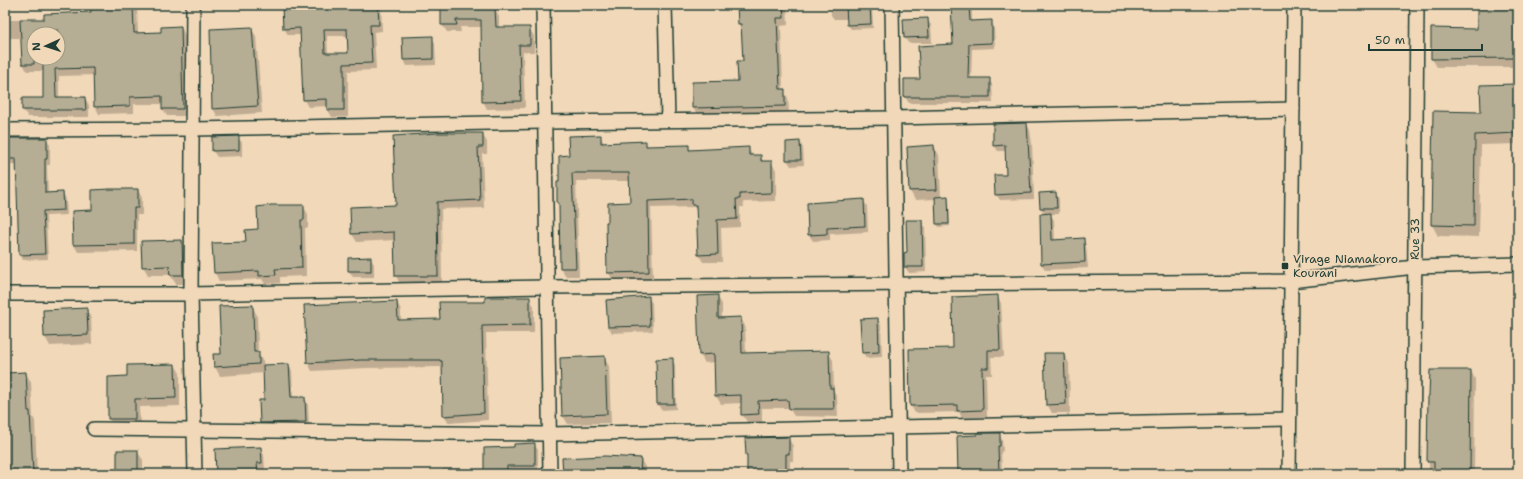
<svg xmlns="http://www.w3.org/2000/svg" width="1523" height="479" viewBox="0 0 1523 479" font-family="'Shantell Sans',sans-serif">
  <rect width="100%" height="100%" fill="#f0d8b8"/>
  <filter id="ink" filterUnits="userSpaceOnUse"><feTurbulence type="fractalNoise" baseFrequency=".025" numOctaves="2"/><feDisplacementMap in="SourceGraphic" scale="8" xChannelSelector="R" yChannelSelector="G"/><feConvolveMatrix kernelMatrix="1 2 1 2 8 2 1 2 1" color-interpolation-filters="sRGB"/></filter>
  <g filter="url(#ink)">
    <g fill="#0003" fill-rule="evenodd">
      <path d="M92,5H137L138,34L162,33L181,27L185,35L186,116H167L163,109V104H134V113L99,114L95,106L94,75L59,76V98H85L89,105V117H28L23,110V99H44V71H27L23,64L22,38H5V20H45L92,13ZM34,34H58V58H34Z"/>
      <path d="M302,5H381L382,31L374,32L376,70L348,71V117H332L328,110V106L308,107L304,100L301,35H288L284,28ZM327,36H348L349,54H328Z"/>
      <polygon points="442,5 479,5 479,9 495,9 499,17 499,28 529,28 534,36 534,52 523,52 525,108 487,109 483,101 482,27 460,27 461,32 447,32 442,25"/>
      <polygon points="738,5 787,5 788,25 781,26 783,90 788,98 789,113 698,115 693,108 739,82 744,62 743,31 739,24"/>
      <polygon points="831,5 872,5 873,28 851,29 848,25 848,19 834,19 831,15"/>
      <polygon points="952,5 972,5 972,22 991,21 994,27 995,48 972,49 971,79 989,79 992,85 993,103 909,103 905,97 954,45"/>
      <polygon points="1478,5 1518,5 1518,67 1437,67 1432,59 1478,30"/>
      <polygon points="927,19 931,25 932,43 908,43 905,37"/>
      <polygon points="251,28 256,36 262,113 217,116 213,108"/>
      <polygon points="432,37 435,43 436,65 407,66 404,60"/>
      <polygon points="1514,85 1518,91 1518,144 1481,145 1479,237 1438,236 1432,225 1482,113"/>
      <polygon points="1027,124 1030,130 1032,144 1034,199 1000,200 996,194 1007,176 1006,151 998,151 994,145"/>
      <polygon points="482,134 487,142 487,154 482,154 484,208 441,209 442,283 400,284 396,276 395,240 357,242 352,234 351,208 397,206"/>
      <polygon points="600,136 604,143 645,142 648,147 688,146 691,151 748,148 753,156 760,156 764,162 771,162 776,170 776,201 743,202 744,207 740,207 740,227 721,228 722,262 703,262 699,255 697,212 694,207 651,208 653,279 613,280 608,272 631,203 631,181 576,181 579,276 565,276 561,268 560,205 558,203 560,183 570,156"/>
      <polygon points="238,137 242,143 242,156 217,157 213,151"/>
      <polygon points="47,139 50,145 50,165 47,165 48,194 63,193 66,199 67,215 46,216 48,259 23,260 20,254 17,165 11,165 7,159"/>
      <polygon points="800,142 803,148 804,165 791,166 787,160 787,143"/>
      <polygon points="934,146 939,155 941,197 948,197 949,200 950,226 939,227 937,224 936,199 915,200 910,191"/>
      <polygon points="138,190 142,198 142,215 137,215 137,251 78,252 74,245 73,212 93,211"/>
      <polygon points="1056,193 1059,199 1059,214 1050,214 1054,220 1055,241 1083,239 1086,245 1088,268 1045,270 1042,264 1041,215 1045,215 1041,208 1040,194"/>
      <polygon points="863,200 867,206 868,232 830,234 830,240 813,241 809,235"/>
      <polygon points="303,206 308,214 308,228 305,228 306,276 280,277 280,283 265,284 262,279 219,281 215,273 247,243"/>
      <polygon points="922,221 925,227 926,272 909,273 905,267"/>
      <polygon points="182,241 187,250 188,284 176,284 170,275 148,275 143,266"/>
      <polygon points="370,258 374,264 374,277 353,277 349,271 349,259"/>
      <polygon points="717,296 722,304 722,318 741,318 745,326 746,354 828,352 833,360 834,391 837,397 838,417 794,416 789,408 762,408 762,422 747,422 742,414 742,403 721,404 716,396 715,362 705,363 700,355"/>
      <polygon points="997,296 1001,303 1004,357 991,357 992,375 986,375 987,417 962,418 959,412 915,413 911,406 910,350 954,349"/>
      <polygon points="648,297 652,303 653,331 612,333 609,327 607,301"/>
      <polygon points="529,298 534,306 534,333 486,333 488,420 449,423 444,415 443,367 366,368 312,371 308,363 305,306 397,302 401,310 401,320 441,320 486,303"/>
      <polygon points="252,306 257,315 258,353 263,362 264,366 289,365 292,371 293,398 305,398 308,404 309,428 264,428 261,422 265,400 264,373 220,376 215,367"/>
      <polygon points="86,309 91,318 92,344 50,346 45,337"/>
      <polygon points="877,319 881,325 882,357 866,358 863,352"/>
      <polygon points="1064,354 1069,363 1070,413 1052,413 1047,404"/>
      <polygon points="604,358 609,366 611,423 568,424 563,416"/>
      <polygon points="672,359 675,365 676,409 661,410 658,404"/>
      <polygon points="175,365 180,373 180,406 139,407 140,427 114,427 109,419 128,377"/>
      <polygon points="1471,371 1475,379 1474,474 1429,474 1429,397"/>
      <polygon points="26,373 31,382 33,417 35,421 37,474 5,474 5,374"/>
      <polygon points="999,434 1002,440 1003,451 1001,452 1002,474 959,474"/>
      <polygon points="788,438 793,446 793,461 790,461 790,474 748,474 748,457 747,454"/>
      <polygon points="534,444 538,450 538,472 533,472 534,474 487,474 485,471 515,448"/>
      <polygon points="260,448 264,455 265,470 261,470 261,474 217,474"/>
      <polygon points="137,451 143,460 143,474 105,474 118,473"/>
      <polygon points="640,458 645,467 645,474 562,474 562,472"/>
      <polygon points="462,468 465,474 442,474 442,469"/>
    </g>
    <g fill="#b5ad94" stroke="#1f3d34" fill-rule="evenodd">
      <polygon points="91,5 133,5 134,33 161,32 161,27 181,26 183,109 162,109 162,96 130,97 130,106 94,107 93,68 55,69 56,97 85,97 86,110 22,110 22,98 43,98 43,58 58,58 58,30 34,31 34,64 22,64 20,19 44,19 44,14 91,12"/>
      <path d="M307,5H378L379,25H370L372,63L344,64V110H327V99L303,100L300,28L283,29L282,6ZM324,29H347L348,53H325Z"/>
      <polygon points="441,5 475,5 476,8 495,8 496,27 530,27 530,45 519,45 521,101 482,102 481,20 456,20 457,25 441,25"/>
      <polygon points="737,5 783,5 784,18 777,18 780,89 785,89 785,106 692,108 692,82 738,81 737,61 743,61 741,24 738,24"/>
      <polygon points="846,5 870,5 871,24 847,25"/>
      <polygon points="951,5 969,5 970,21 992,20 992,43 969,44 968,78 990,78 990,97 904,97 904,79 920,79 918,46 953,44"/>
      <polygon points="1477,5 1517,5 1518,58 1431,59 1431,28 1477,29"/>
      <polygon points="928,18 929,37 904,38 903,19"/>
      <polygon points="252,27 258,106 212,109 210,29"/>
      <polygon points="433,36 433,59 403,60 402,37"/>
      <polygon points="1515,84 1517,133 1475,135 1474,226 1431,225 1433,111 1481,112 1480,85"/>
      <polygon points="1027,123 1031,193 995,195 994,175 1006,175 1005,145 993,146 993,124"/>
      <polygon points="437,133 483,133 483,147 478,147 480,200 437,202 438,276 395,276 394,232 351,234 350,207 396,205 393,136"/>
      <polygon points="601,135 601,143 646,141 646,146 689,145 689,150 749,147 749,155 761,155 761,161 772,161 772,193 740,194 740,199 736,199 737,219 717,220 718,254 698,255 696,205 692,205 692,199 648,201 649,272 607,273 606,222 608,222 608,203 630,202 629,173 572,173 576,268 560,268 559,203 557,203 557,182 559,182 559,156 569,155 568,136"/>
      <polygon points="239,136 239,150 212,151 212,137"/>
      <polygon points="6,138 47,138 47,159 45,159 45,193 63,192 64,210 43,211 45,254 19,255 16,159 6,159"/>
      <polygon points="800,141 801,160 786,160 786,142"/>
      <polygon points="934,145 937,190 909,191 907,147"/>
      <polygon points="110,189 138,189 138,208 134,208 134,244 73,245 72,211 92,210 92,190"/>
      <polygon points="1056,192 1057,208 1040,208 1039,193"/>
      <polygon points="948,196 949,224 936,224 935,197"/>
      <polygon points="864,199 865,226 827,228 827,234 808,235 807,203"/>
      <polygon points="271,205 304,205 304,220 301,220 302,268 275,269 276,275 259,276 259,271 214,273 212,243 246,242 245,230 258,229 257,207"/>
      <polygon points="1051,213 1052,240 1084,238 1085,262 1041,264 1040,214"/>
      <polygon points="906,220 922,220 923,267 904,267 904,253 907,252"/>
      <polygon points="182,240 183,275 170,275 169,266 142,267 141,241"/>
      <polygon points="371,257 371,271 348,271 348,258"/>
      <polygon points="718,295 718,318 741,317 742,353 829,351 830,388 833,388 834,409 789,409 788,400 758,401 759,414 741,415 741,395 715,396 714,354 699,355 697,296"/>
      <polygon points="998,295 1000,350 988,350 988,368 982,368 983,410 957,411 957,405 910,406 909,349 953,348 952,297"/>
      <polygon points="649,296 650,326 608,327 606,300"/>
      <polygon points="485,297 530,297 530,325 482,326 484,413 443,416 442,361 440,361 440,360 361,360 307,363 304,305 397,301 398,320 440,319 439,302 485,302"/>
      <polygon points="253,305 254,352 259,352 259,364 214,367 213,354 221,354 219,306"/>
      <polygon points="87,308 88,335 44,337 43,310"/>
      <polygon points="878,318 879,352 862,353 860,319"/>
      <polygon points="1044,353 1064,353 1066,404 1046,405"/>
      <polygon points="605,356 607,414 562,416 560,358"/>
      <polygon points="673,358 674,404 657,404 656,359"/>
      <polygon points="175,364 176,398 135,399 135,419 108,419 108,377 127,376 127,365"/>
      <polygon points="289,364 291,397 305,397 306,422 260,423 259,400 264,400 263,365"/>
      <polygon points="1430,370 1471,370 1470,474 1434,474 1434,462 1427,462 1428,396 1429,396"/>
      <polygon points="26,372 28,411 30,411 33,474 5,474 5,373"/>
      <polygon points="977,433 1000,433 1000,446 998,446 999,474 958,474 957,436 977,435"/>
      <polygon points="789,437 789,454 786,454 786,474 747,474 747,455 746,455 745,438"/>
      <polygon points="535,443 535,466 507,466 507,470 484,471 484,448 514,447 514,444"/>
      <polygon points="261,447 262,463 257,463 258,474 216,474 215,449"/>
      <rect x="117" y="450" width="21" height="24"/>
      <polygon points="605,456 641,458 640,474 563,474 562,458"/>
    </g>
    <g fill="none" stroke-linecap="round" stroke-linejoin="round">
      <defs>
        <g id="street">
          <polyline points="193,5 191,294 195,474"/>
          <polyline points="543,5 550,474"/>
          <polyline points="665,5 668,120"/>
          <polyline points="892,5 899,474"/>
          <polyline points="5,130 194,129 545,122 894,118 1293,109"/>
          <polyline points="5,294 191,294 547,287 1291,281 1415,267 1518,264"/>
          <polyline points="94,429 549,434 1289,419"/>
          <polyline points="1289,474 1294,5"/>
          <path id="s1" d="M1413,474L1417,5"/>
        </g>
      </defs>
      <use href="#street" stroke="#1f3d34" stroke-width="16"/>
      <use href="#street" stroke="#f0d8b8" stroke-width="13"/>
    </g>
  </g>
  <rect fill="#1f3d34" stroke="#f0d8b8" stroke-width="1.5" x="1281" y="262" width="8" height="8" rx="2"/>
  <g text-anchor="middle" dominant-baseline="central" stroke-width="3.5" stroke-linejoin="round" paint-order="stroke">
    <g font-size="12" fill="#1f3d34" stroke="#f0d8b8">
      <text stroke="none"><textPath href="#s1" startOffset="235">Rue 33</textPath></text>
    </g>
    <g font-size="12" fill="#1f3d34" stroke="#f0d8b8" text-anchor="start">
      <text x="1293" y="259">Virage Niamakoro<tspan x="1293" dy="14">Kourani</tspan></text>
    </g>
  </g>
  <rect width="1523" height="479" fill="none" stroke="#f0d8b8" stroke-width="20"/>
  <rect x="10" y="10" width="1503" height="459" fill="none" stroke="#1f3d34" stroke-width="1.5" filter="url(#ink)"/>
  <g transform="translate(46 46) rotate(267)"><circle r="19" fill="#f0d8b8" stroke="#9c9a83"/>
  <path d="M0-3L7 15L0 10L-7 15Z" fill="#1f3d34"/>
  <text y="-6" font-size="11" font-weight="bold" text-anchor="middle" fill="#1f3d34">N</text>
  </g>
  <path d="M1369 44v6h113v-6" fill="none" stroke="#1f3d34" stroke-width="2"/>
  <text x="1375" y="44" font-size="12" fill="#1f3d34" stroke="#f0d8b8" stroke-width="3" paint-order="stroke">50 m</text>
</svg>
